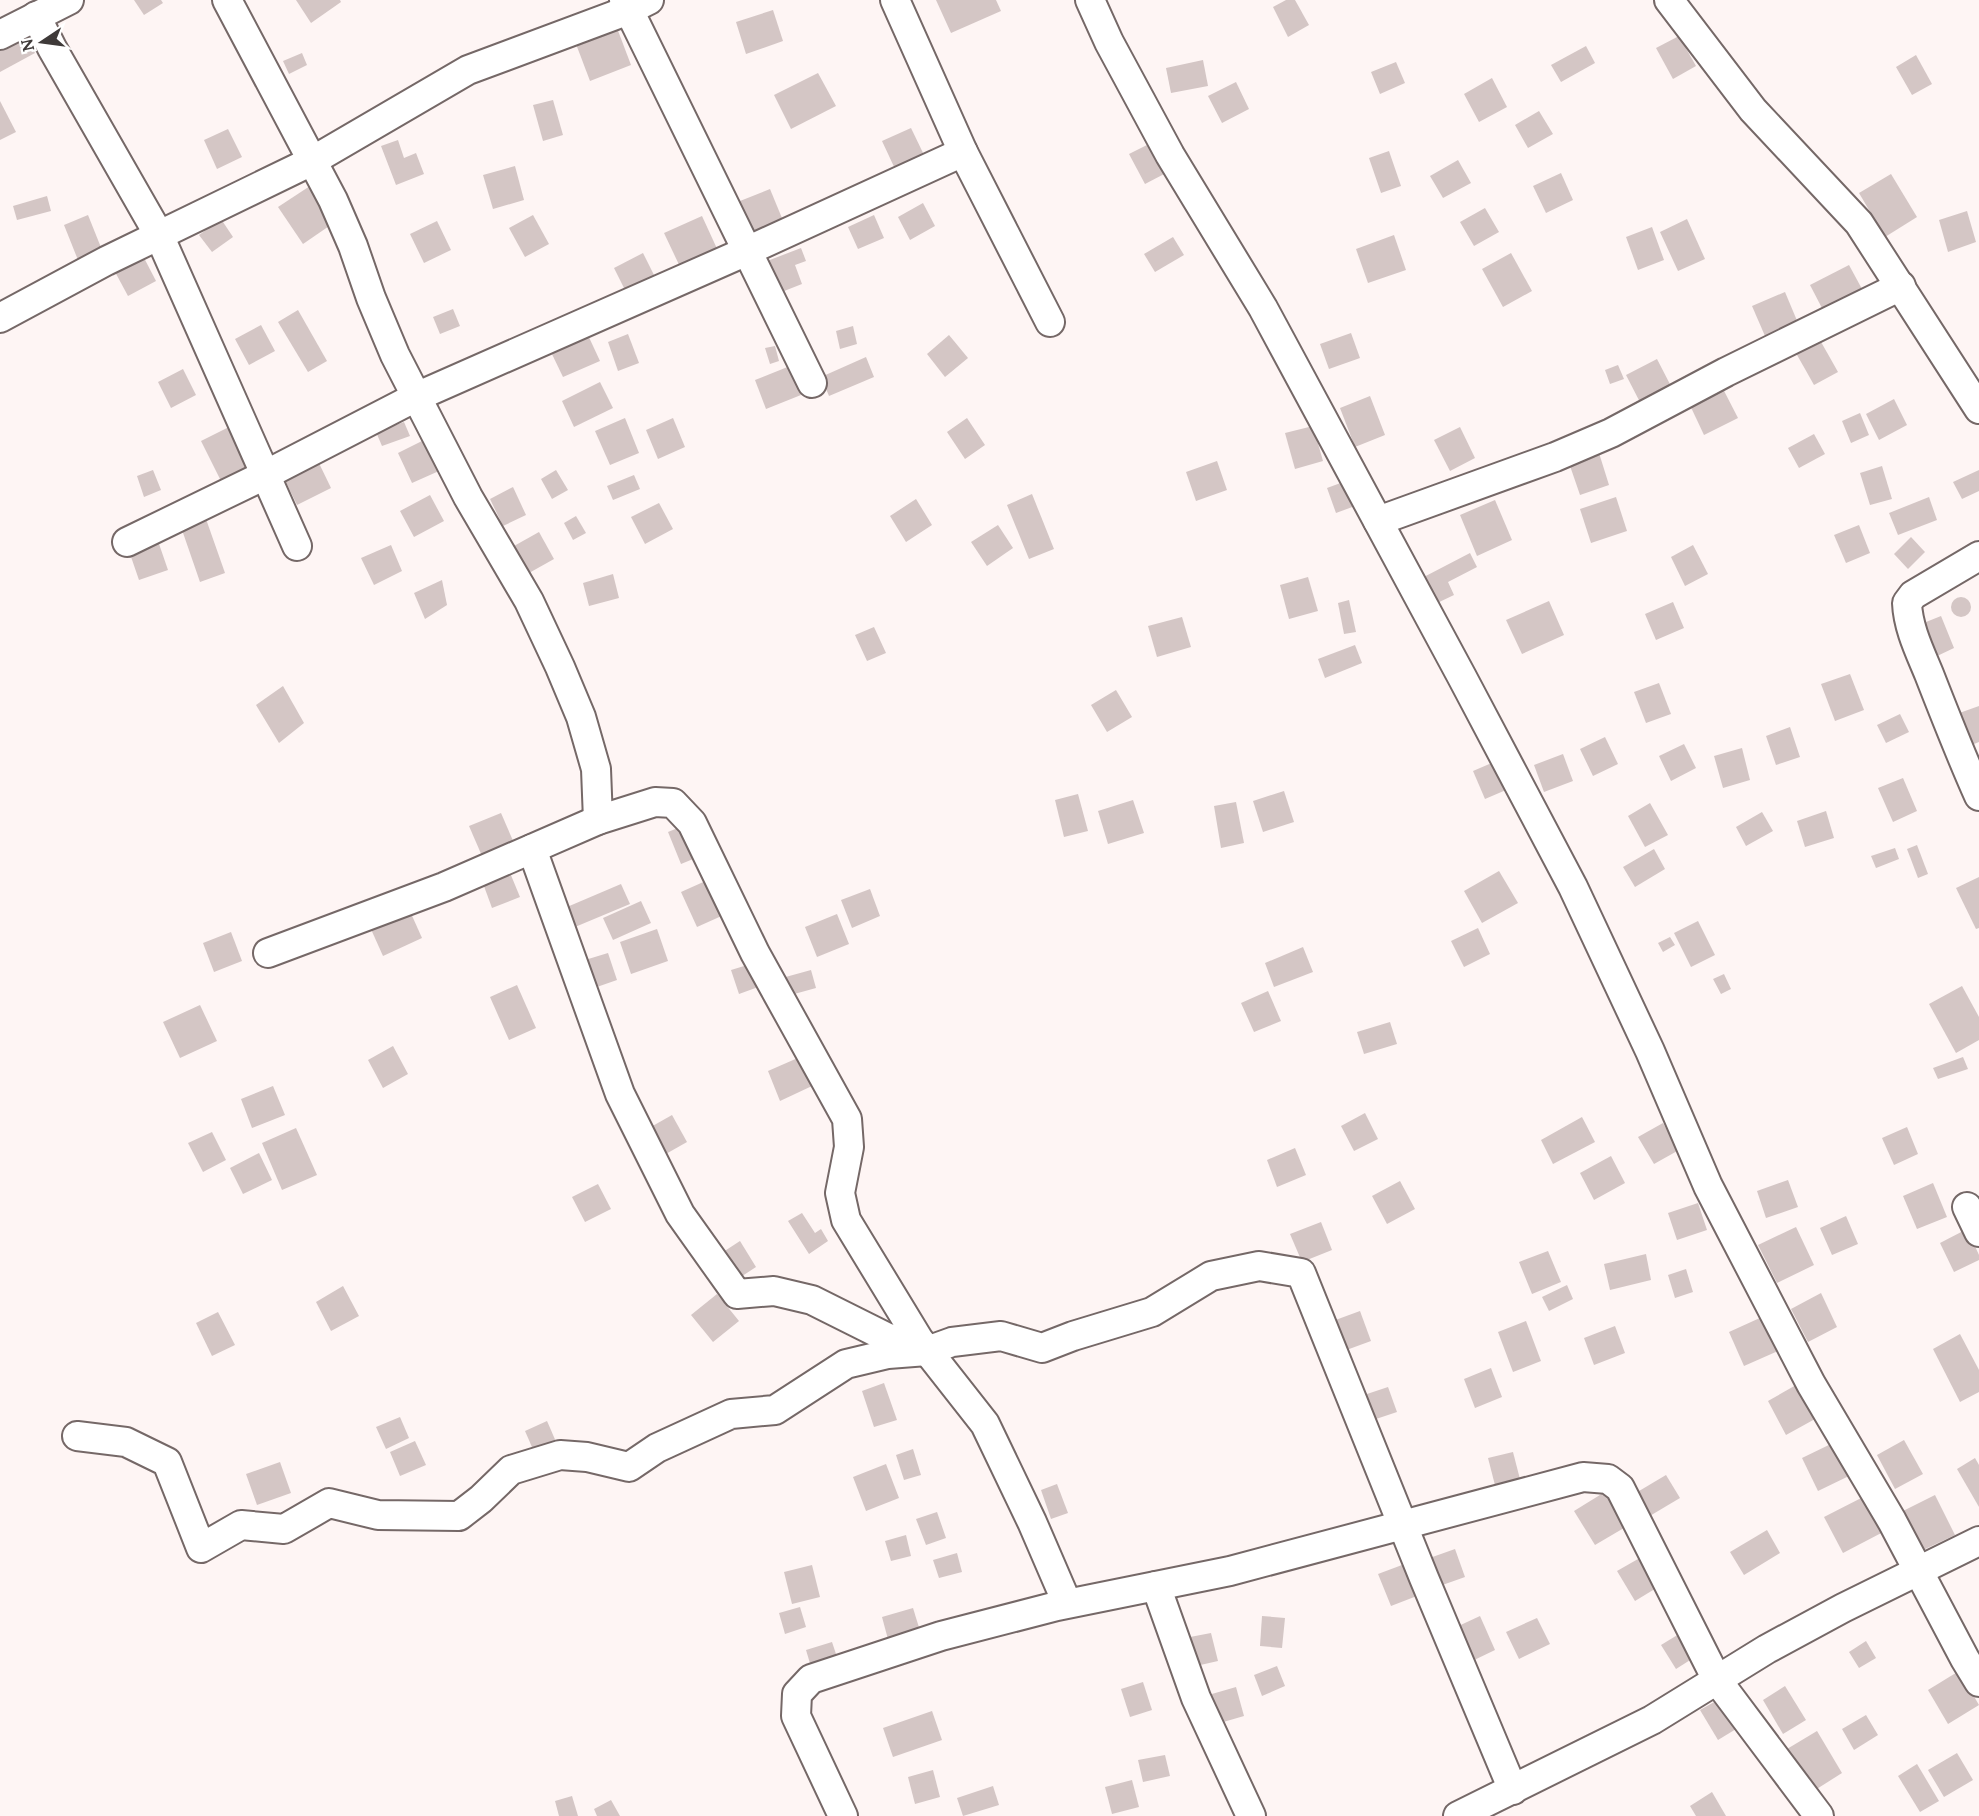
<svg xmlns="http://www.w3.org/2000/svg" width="1979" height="1816" viewBox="0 0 1979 1816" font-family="Lora,serif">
  <rect width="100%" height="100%" fill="#fef5f4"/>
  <g fill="#d4c6c5">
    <polygon points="134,0 161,0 163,3 144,15"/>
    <polygon points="296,0 340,0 341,2 311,23"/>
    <polygon points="936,0 996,0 1001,11 951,33"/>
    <polygon points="1286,0 1295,0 1309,25 1288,37 1273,7"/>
    <polygon points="773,10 783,41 746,54 736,22"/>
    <polygon points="617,28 631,65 590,81 576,44"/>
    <polygon points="26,36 35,53 0,72 0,51"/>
    <polygon points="1679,36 1696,66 1673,79 1656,48"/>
    <polygon points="1586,46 1595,63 1561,82 1551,65"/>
    <polygon points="302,53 307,65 289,74 283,61"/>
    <polygon points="1916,55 1932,84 1912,95 1896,67"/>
    <polygon points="1203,60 1208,86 1171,93 1166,68"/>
    <polygon points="1396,62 1405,83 1380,94 1371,72"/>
    <polygon points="818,73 836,106 791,129 774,95"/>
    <polygon points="1492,78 1507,107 1479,122 1464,94"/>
    <polygon points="1236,82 1249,109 1222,123 1208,96"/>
    <polygon points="553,100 563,135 543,141 533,105"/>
    <polygon points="0,101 16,132 0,140"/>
    <polygon points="1539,111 1553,134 1528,148 1515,125"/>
    <polygon points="911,128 925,157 896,171 882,141"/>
    <polygon points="228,129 242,157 217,169 204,140"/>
    <polygon points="398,140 404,158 416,153 424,174 396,185 381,146"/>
    <polygon points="1153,142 1168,172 1145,184 1129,154"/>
    <polygon points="1389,151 1401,186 1381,193 1369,158"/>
    <polygon points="1458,160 1471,183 1443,198 1430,176"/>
    <polygon points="515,166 524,200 493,209 483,175"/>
    <polygon points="1561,173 1573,200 1546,213 1533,186"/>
    <polygon points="1891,174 1917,217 1885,237 1859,193"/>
    <polygon points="310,186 335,222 303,244 278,207"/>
    <polygon points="770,189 784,223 754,235 740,201"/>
    <polygon points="47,196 51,211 17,220 13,206"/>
    <polygon points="923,203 935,226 910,240 898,217"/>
    <polygon points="1485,208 1499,232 1474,246 1460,222"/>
    <polygon points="1967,211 1976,242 1948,252 1939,220"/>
    <polygon points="88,215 102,250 78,260 64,225"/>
    <polygon points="533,215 549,244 525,257 509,228"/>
    <polygon points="874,215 884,238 858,249 848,227"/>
    <polygon points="702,216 719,253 682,271 664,233"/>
    <polygon points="221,219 233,237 212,252 199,235"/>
    <polygon points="1687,219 1705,259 1678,271 1660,232"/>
    <polygon points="437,221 451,250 424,263 410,234"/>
    <polygon points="1652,227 1664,260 1638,270 1626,237"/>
    <polygon points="1394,235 1406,270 1368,283 1356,249"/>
    <polygon points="1173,237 1184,255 1155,272 1144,254"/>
    <polygon points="801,248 806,261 795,265 802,284 774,295 762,263"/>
    <polygon points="643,253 656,279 627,294 614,268"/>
    <polygon points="1511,253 1532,291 1503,307 1482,269"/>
    <polygon points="142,254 156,281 128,296 114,270"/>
    <polygon points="1849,265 1862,289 1823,310 1810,285"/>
    <polygon points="1785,292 1798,323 1765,336 1752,306"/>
    <polygon points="453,309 460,326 440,334 433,317"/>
    <polygon points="298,310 327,361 308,372 278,322"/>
    <polygon points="261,325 275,351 249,365 235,339"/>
    <polygon points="853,326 857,344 840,349 836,331"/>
    <polygon points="587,333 600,361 563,377 550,350"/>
    <polygon points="1351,333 1360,358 1329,369 1320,344"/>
    <polygon points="1816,333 1838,372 1814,385 1792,346"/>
    <polygon points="628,334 639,363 618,371 608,342"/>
    <polygon points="949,335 968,358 945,377 927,354"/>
    <polygon points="775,346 779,361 770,364 765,348"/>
    <polygon points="866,357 874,377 829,396 821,377"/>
    <polygon points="1657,359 1674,392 1643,408 1626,375"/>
    <polygon points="1618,365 1624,379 1610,384 1605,370"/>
    <polygon points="790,366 801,395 766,409 755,380"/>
    <polygon points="183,369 196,395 171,408 158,382"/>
    <polygon points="600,382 613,408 574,427 562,401"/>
    <polygon points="1721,385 1738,418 1704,435 1688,401"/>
    <polygon points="1370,396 1385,435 1355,447 1340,408"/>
    <polygon points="1894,399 1907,425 1879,440 1866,414"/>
    <polygon points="1860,413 1869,435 1851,443 1842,421"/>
    <polygon points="625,418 639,453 610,465 595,431"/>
    <polygon points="673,418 685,447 658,459 646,430"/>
    <polygon points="967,418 985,445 965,459 947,432"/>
    <polygon points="404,422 410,436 382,446 376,432"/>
    <polygon points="1313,426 1323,461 1295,469 1285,433"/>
    <polygon points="229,427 252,473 224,487 201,441"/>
    <polygon points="1460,427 1475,458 1450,471 1434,440"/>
    <polygon points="1814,434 1825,454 1799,468 1788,448"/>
    <polygon points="424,440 439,471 412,483 398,453"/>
    <polygon points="1599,453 1609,485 1580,495 1569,463"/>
    <polygon points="316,457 331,488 297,505 282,474"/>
    <polygon points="1217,461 1227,490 1196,501 1186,472"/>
    <polygon points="1882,466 1892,499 1870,505 1860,473"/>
    <polygon points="153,470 161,490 144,497 137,476"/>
    <polygon points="556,470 568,490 552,499 541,479"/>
    <polygon points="1979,470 1979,491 1962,499 1953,482"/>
    <polygon points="634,475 640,489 613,500 607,486"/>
    <polygon points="1346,481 1355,506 1336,513 1327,488"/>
    <polygon points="513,487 526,515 503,526 490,499"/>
    <polygon points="1032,494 1054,549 1029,559 1007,505"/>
    <polygon points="430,495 444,521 414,537 400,511"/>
    <polygon points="1616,497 1627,531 1591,543 1580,509"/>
    <polygon points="1929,497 1937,520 1898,535 1889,513"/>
    <polygon points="916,499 932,525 906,542 890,516"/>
    <polygon points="1495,500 1512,540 1477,556 1460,515"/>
    <polygon points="659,503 673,529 645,544 631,517"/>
    <polygon points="576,516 586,533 573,540 564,523"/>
    <polygon points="206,519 225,573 200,582 181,527"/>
    <polygon points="998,525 1013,548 987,566 971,542"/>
    <polygon points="1859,525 1870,553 1846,563 1834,535"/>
    <polygon points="539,532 554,559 529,573 514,546"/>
    <polygon points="1911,537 1925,552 1908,569 1894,554"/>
    <polygon points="158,541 168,570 139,580 129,551"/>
    <polygon points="391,545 402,571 374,585 361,558"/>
    <polygon points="1693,545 1708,574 1685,586 1671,557"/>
    <polygon points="1470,553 1477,567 1448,582 1454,595 1433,605 1420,579"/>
    <polygon points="613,574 619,598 589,606 583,583"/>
    <polygon points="1308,577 1318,611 1289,619 1280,585"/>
    <polygon points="442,580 447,605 425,619 414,593"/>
    <circle cx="1961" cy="607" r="10"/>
    <polygon points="1349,600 1356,632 1344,634 1338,603"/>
    <polygon points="1549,601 1564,635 1522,654 1506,620"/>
    <polygon points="1673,602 1684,628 1656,640 1645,614"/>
    <polygon points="1941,616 1954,648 1935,657 1921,624"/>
    <polygon points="1182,617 1191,647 1157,657 1148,626"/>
    <polygon points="874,627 886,653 867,661 855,635"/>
    <polygon points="1355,645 1362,663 1325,678 1318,659"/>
    <polygon points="1850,674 1864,710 1835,721 1821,684"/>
    <polygon points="1659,683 1671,714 1646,723 1634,692"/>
    <polygon points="283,686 304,723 279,743 256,705"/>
    <polygon points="1116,690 1132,717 1107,732 1091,705"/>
    <polygon points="1979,706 1979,742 1964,748 1951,716"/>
    <polygon points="1900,714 1909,732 1886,743 1877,725"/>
    <polygon points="1790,727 1800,757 1776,765 1766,736"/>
    <polygon points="1605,737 1618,764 1593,776 1580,749"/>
    <polygon points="1684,744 1696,768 1671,781 1659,756"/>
    <polygon points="1742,748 1750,780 1723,788 1714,756"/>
    <polygon points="1563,754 1573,781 1544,792 1534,765"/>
    <polygon points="1494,762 1506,790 1485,799 1473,771"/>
    <polygon points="1903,778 1917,811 1893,822 1878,788"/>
    <polygon points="1284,791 1294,822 1263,832 1253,801"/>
    <polygon points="1078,794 1088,831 1064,837 1055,800"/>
    <polygon points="1133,800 1144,833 1108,844 1098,811"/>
    <polygon points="1236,802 1244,843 1221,848 1214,806"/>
    <polygon points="1650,803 1668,835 1645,847 1628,816"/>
    <polygon points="1826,811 1834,838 1805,847 1797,821"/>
    <polygon points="1762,812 1773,831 1746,846 1736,827"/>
    <polygon points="501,813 514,843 482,856 469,826"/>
    <polygon points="690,823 703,855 681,864 668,832"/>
    <polygon points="1917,845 1928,874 1918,878 1907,849"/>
    <polygon points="1895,848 1899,859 1876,868 1871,856"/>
    <polygon points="1654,849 1665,869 1635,887 1623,867"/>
    <polygon points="508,868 520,897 492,908 481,878"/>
    <polygon points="1499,871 1518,903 1482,923 1464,891"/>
    <polygon points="1979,877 1979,928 1976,929 1956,888"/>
    <polygon points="710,879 726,914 697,927 681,892"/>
    <polygon points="621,884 630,904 575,927 567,907"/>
    <polygon points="870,889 880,916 852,928 841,900"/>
    <polygon points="641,901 651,923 613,940 603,918"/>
    <polygon points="409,909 422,938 383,956 370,927"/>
    <polygon points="837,914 849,944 817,957 805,927"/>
    <polygon points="1698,921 1715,955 1691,967 1674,933"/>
    <polygon points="1478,928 1490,954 1464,967 1451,941"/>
    <polygon points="657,929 668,961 631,974 620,942"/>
    <polygon points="231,932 242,961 214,972 203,943"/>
    <polygon points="1670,937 1675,945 1663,952 1658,943"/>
    <polygon points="1303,947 1313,972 1274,987 1265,963"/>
    <polygon points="608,953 617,980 594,988 585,960"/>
    <polygon points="754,963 761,986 739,994 731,970"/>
    <polygon points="811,970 816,988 787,996 782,978"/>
    <polygon points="1724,974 1731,989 1721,994 1713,979"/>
    <polygon points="517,985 536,1028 509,1040 490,997"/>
    <polygon points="1962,986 1979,1017 1979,1040 1956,1053 1929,1004"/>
    <polygon points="1268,991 1281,1021 1254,1032 1241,1003"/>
    <polygon points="200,1005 217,1041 180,1058 163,1022"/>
    <polygon points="1390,1022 1397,1044 1364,1054 1357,1032"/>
    <polygon points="393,1046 408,1074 383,1088 368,1060"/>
    <polygon points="800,1057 812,1086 780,1101 768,1071"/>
    <polygon points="1963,1057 1968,1069 1938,1079 1933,1068"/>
    <polygon points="273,1086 285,1115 252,1128 241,1099"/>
    <polygon points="1365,1113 1378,1139 1354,1151 1341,1126"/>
    <polygon points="672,1115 687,1142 657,1159 642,1132"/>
    <polygon points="1582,1117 1595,1142 1553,1164 1541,1140"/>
    <polygon points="1663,1123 1679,1150 1654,1164 1638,1137"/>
    <polygon points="1907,1127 1918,1154 1894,1165 1882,1138"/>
    <polygon points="296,1128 317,1175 282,1190 262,1143"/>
    <polygon points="212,1132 226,1160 203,1172 188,1143"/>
    <polygon points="1295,1148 1306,1175 1277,1187 1267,1160"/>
    <polygon points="259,1153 272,1180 243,1194 230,1168"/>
    <polygon points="1611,1156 1625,1183 1594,1200 1580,1173"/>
    <polygon points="1788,1180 1798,1207 1766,1218 1757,1191"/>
    <polygon points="1400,1181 1415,1209 1387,1224 1372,1196"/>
    <polygon points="1933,1183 1947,1217 1917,1229 1903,1196"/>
    <polygon points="598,1184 611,1209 585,1222 572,1197"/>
    <polygon points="1698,1203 1707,1230 1677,1240 1668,1213"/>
    <polygon points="802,1213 815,1233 821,1229 828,1241 809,1254 788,1221"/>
    <polygon points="1846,1216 1858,1244 1832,1255 1820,1228"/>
    <polygon points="1321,1222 1332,1250 1302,1262 1290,1234"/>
    <polygon points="1796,1227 1814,1265 1777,1283 1758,1245"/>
    <polygon points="1967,1229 1979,1255 1979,1260 1954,1272 1940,1243"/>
    <polygon points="740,1241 756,1267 733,1282 717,1256"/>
    <polygon points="1548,1251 1561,1282 1532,1294 1519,1262"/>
    <polygon points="1646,1254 1651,1280 1610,1290 1604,1264"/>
    <polygon points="1686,1269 1693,1292 1675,1298 1668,1275"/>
    <polygon points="1567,1285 1573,1299 1549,1311 1542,1297"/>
    <polygon points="343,1286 359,1316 331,1331 316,1302"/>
    <polygon points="1821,1293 1837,1327 1808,1342 1791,1309"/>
    <polygon points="717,1294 739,1321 713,1342 691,1315"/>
    <polygon points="1360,1311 1371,1341 1341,1352 1330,1322"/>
    <polygon points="218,1312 235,1345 212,1356 196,1323"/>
    <polygon points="1762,1317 1778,1351 1744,1366 1729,1332"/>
    <polygon points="1526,1321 1541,1361 1513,1372 1498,1332"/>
    <polygon points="1615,1326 1625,1353 1594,1365 1584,1338"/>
    <polygon points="1960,1334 1979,1370 1979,1392 1960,1402 1933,1349"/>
    <polygon points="1491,1368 1502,1397 1475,1408 1464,1379"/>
    <polygon points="884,1383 897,1420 874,1427 862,1391"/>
    <polygon points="1796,1385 1815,1419 1786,1435 1768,1401"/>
    <polygon points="1388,1387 1397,1412 1370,1421 1361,1396"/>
    <polygon points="400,1417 409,1438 386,1449 376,1427"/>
    <polygon points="547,1421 557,1444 535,1454 525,1431"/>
    <polygon points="1904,1440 1923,1474 1895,1489 1877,1455"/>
    <polygon points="415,1441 426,1465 400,1476 390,1452"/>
    <polygon points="1835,1442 1851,1475 1818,1491 1802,1458"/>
    <polygon points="913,1449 921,1475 904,1480 896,1455"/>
    <polygon points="1513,1452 1522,1487 1497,1493 1488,1458"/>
    <polygon points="1975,1458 1979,1465 1979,1507 1957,1469"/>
    <polygon points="280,1462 291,1493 257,1505 246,1474"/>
    <polygon points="886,1464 899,1498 866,1511 853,1477"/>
    <polygon points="1666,1475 1680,1498 1648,1517 1634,1494"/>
    <polygon points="1057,1484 1068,1513 1051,1519 1041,1490"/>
    <polygon points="1608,1490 1629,1525 1595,1545 1574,1511"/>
    <polygon points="1869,1494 1887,1530 1843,1553 1824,1517"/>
    <polygon points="1935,1495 1955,1535 1921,1551 1901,1512"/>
    <polygon points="937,1512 946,1538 926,1545 916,1519"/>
    <polygon points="1767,1530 1780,1553 1744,1575 1730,1552"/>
    <polygon points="906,1535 911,1556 891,1561 885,1541"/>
    <polygon points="1455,1549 1465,1577 1434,1588 1424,1560"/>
    <polygon points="957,1553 962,1572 939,1578 933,1560"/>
    <polygon points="1645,1555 1663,1584 1635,1601 1617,1571"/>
    <polygon points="1410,1562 1422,1594 1391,1606 1378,1574"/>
    <polygon points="812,1565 820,1597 792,1604 784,1572"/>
    <polygon points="800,1607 806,1627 785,1634 779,1613"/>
    <polygon points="913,1608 921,1634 889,1643 882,1617"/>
    <polygon points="1262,1616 1285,1618 1282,1648 1260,1646"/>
    <polygon points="1480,1616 1495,1650 1468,1663 1452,1629"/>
    <polygon points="1537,1618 1550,1644 1519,1659 1506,1632"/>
    <polygon points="1684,1631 1698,1655 1676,1669 1661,1645"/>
    <polygon points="1211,1633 1218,1661 1196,1666 1190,1637"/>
    <polygon points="1866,1641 1876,1658 1859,1668 1849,1652"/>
    <polygon points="832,1642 839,1663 812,1670 806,1650"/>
    <polygon points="1277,1666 1285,1686 1262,1696 1254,1675"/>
    <polygon points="1959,1671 1979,1705 1948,1724 1928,1690"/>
    <polygon points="1143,1682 1152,1710 1130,1717 1121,1689"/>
    <polygon points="1785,1686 1806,1720 1783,1734 1763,1700"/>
    <polygon points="1236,1687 1244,1716 1213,1725 1205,1696"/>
    <polygon points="1723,1697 1741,1726 1718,1740 1700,1710"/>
    <polygon points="932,1711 942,1740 893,1757 883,1728"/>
    <polygon points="1866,1715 1878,1735 1854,1750 1842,1729"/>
    <polygon points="1817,1731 1842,1773 1812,1792 1787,1749"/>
    <polygon points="1957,1753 1973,1780 1944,1797 1928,1770"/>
    <polygon points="1165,1755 1170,1776 1143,1782 1138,1760"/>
    <polygon points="1917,1764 1939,1801 1920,1812 1898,1776"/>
    <polygon points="933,1770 940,1797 915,1804 908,1777"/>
    <polygon points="1132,1780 1139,1807 1112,1814 1105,1787"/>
    <polygon points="993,1786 999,1805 963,1816 957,1798"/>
    <polygon points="1712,1792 1726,1816 1696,1816 1690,1806"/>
    <polygon points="572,1796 578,1816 559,1816 555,1801"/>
    <polygon points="611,1800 620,1816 597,1816 594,1809"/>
  </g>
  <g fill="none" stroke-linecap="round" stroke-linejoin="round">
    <defs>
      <g id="minor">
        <polyline points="227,0 333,200 353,246 371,298 395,355 468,497 529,601 560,667 581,717 596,769 598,820"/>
        <polyline points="624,0 812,383"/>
        <polyline points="895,0 963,152 1050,322"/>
        <polyline points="1090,0 1109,42 1170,155 1263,308 1462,677 1573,887 1650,1051 1708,1186 1811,1384 1892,1521 1965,1659 1979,1682"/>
        <polyline points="1669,0 1753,110 1859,223 1979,409"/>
        <polyline points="36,16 52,48 159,235 297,546"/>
        <polyline points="0,35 69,0"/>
        <polyline points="0,318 106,261 312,161 468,70 629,10 649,0"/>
        <polyline points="1378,521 1555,457 1611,433 1726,372 1901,286"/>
        <polyline points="127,542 265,475 416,397 747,251 963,152"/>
        <path d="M1979,556L1913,595L1907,603C1908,628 1920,652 1929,674C1945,715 1961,756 1979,796"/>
        <polyline points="532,849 620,1094 680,1214 737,1294 774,1291 812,1300 886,1337 917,1347"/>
        <polyline points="268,953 444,887 598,820 655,802 673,803 692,823 755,953 847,1119 849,1147 840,1193 846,1220 919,1340 985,1424 1032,1522 1067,1603"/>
        <polyline points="1967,1207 1979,1232"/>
        <polyline points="77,1436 126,1442 167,1462 201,1548 241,1525 284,1529 329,1503 378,1515 459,1516 481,1499 511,1470 560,1455 587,1457 629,1467 657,1448 731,1414 775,1410 846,1364 888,1354 927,1351 952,1342 1001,1336 1042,1348 1073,1336 1152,1312 1211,1276 1259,1266 1301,1273 1424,1578 1513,1790"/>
        <polyline points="1156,1586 1196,1698 1251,1816"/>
        <polyline points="843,1816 796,1716 797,1694 811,1679 941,1636 1057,1606 1230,1571 1583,1477 1608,1479 1620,1488 1717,1680 1819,1816"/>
        <polyline points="1458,1816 1652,1720 1767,1649 1843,1608 1979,1541"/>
      </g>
    </defs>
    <use href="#minor" stroke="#756867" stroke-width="32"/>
    <use href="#minor" stroke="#fff" stroke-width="28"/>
  </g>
  <g transform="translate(42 42) rotate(257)" stroke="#ffffff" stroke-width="4.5" paint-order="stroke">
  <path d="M0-4.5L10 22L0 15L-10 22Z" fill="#3f3a39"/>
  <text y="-9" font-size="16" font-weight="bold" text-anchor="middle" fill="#3f3a39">N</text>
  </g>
</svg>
